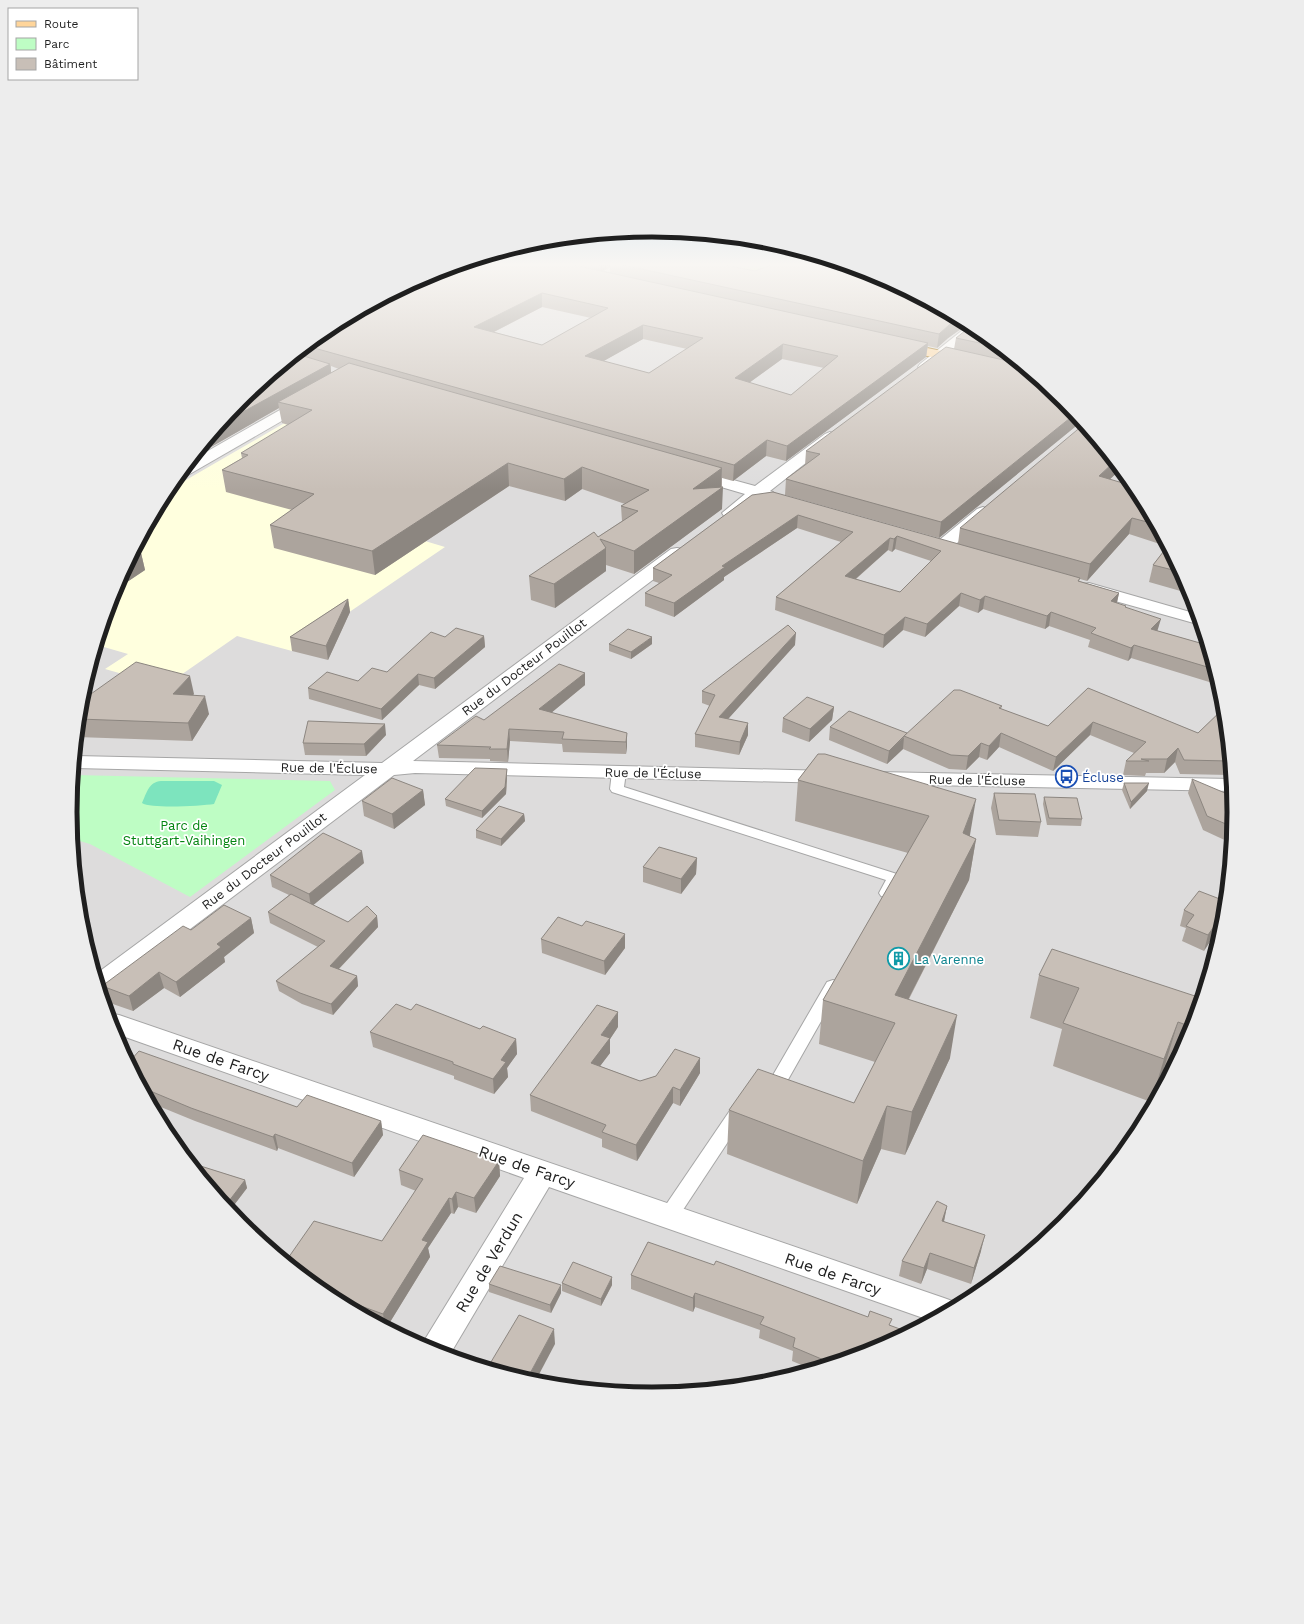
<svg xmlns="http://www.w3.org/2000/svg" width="1304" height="1624" viewBox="0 0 1304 1624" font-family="'Work Sans',sans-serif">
  <rect width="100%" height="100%" fill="#f0ece4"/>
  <circle fill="#dddcdc" cx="652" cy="817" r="578"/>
  <polygon fill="#ffffde" points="300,414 425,541 445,547 292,651 237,636 165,686 105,669 128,654 97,645 114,589 167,491"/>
  <polygon fill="#c9eea7" points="714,263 780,263 747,274"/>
  <polygon fill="#befdc4" points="74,775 330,781 335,790 190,897 90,844 73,839 70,812"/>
  <path fill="#7de4be" d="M161,781H214L222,785L214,804C201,806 151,809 142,803C147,792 149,782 161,781Z"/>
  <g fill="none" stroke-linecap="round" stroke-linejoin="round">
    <defs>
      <g id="service">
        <polygon points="619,768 624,769 626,772 624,787 900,875 902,878 891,896 886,898 881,896 879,893 886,880 612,792 610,789 612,772 614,769"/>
        <polygon points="833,980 839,982 841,986 781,1092 769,1097 763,1095 760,1090 763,1085 769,1082 827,982"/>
        <polygon points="739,1104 745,1106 748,1111 745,1116 675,1222 668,1225 661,1222 659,1217 661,1212 733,1106"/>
      </g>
      <g id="minor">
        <polygon points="969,325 978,330 930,370 925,371 920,370 918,367 920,364"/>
        <polygon points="306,397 311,398 313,401 311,404 188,475 179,476 192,460 301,398"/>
        <path d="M830,432L835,434L838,437L835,440L770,491L773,492L775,495L773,498L767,500L760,498C750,506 738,520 724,516L722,513L745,494L687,477L685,474L687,471L693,469L755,486L825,434Z"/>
        <polygon points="983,507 989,509 991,512 989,515 949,550 943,551 937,550 934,546 937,542 977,509"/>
        <polygon points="677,548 683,549 686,553 683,557 413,761 831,771 839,772 842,777 839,782 831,783 415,773 394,775 108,991 102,993 96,974 365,775 75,768 76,756 382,763 671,549"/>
        <polygon points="1089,583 1197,614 1201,625 1083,592 1080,588 1083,584"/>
        <polygon points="876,772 1231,779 1232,791 876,784 868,783 865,778 868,773"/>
        <polygon points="108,1013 119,1015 944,1298 955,1302 957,1306 929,1320 549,1187 449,1356 422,1346 424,1341 524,1178 114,1033"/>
      </g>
      <polygon id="primary" points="899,342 965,356 970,357 972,360 970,363 965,364 894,349 892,346 894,343"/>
    </defs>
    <use href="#service" stroke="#a6a6a6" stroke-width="2"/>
    <use href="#minor" stroke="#a6a6a6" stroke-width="2"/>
    <use href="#primary" stroke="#996800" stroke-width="2"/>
    <use href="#service" fill="#fff" fill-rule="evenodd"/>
    <use href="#minor" fill="#fff" fill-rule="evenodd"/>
    <use href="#primary" fill="#ffd59a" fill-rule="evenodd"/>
  </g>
  <g fill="#aca49d" fill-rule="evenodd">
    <path d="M466,263H715L755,271L838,263L947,339L937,348L928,346L926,357L786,461L766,456L733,481L722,478V509L634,574L606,565V571L555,608L531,600L529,576L598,537L622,521L621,506L625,504L582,489L565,501L509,486L375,575L274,548L270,525L292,510L226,492L222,470L242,458L241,453L288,425L282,423L279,408L204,451L200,450L241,400L329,328ZM610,267V273L603,271ZM542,307L591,318L542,345L494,332ZM643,339L687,349L649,373L603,361ZM782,359L824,368L791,395L749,383ZM331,366L339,369L331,373Z"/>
    <polygon points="976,328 1064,401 1081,422 939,538 785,495 786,479 805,465 806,451 954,349 956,338"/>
    <path d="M1120,470L1110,479L1136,489L1166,546L1129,534L1087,581L1080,579L1079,581L1119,593L1117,603L1126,608L1158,631L1207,645L1219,685L1131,658L1128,661L1088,647L1090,640L1049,626L1045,629L983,609L978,613L959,606L925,637L903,630L883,648L775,610L776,597L841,542L797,528L724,577V580L674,617L645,606V593L659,583L653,581V568L752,495L958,544L960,528ZM895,549L931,561L900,592L856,579L888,550L892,552Z"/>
    <polygon points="1167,547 1190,589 1191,594 1149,582 1153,565"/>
    <polygon points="135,551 141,553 145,570 121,586 117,584"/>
    <polygon points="348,599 350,612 328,660 292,651 290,637"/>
    <polygon points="484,636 485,647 435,689 419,685 382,720 309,699 308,688 358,681 387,672"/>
    <polygon points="609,644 652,644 631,659 609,651"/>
    <polygon points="795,645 728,719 748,723 748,735 739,755 695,747 695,734 710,706 702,703 702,691"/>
    <polygon points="585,673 585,685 551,713 627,733 627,746 626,754 563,752 562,744 510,741 508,762 490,761 490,759 439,758 437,745 484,720"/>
    <polygon points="1088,688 1198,733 1224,708 1230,775 1180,774 1175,762 1164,773 1146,773 1145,776 1123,775 1126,761 1134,753 1090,735 1053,771 999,747 987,760 979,757 966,770 949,769 903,749 887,764 829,740 830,727 907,733 1002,706 1001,709 1048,726"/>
    <polygon points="194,694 193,695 209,714 192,741 77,737 81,701"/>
    <polygon points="834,707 832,720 809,742 782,732 783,718"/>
    <polygon points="386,735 366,756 305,755 303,743"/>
    <polygon points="818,754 976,839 969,880 909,999 950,1058 905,1155 881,1149 857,1204 727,1154 729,1110 854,1103 875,1062 819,1044 823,1000 908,853 795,821 798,780"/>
    <polygon points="507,769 507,777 506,794 482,818 446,806 445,799"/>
    <polygon points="1192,779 1234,812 1231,843 1203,830 1188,793"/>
    <polygon points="1124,783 1147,791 1130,809 1122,790"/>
    <polygon points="423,790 425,805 394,829 364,816 362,801"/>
    <polygon points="994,793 1041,822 1038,837 996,835 991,808"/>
    <polygon points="1044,797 1082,819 1081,826 1047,825 1043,804"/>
    <polygon points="524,814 525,821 501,846 476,838 476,830"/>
    <polygon points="697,858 696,874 681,894 643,882 643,867"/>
    <polygon points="364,863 313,905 348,922 377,916 378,927 339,969 357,976 358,986 333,1015 302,1004 279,991 276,981 318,947 270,923 268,912 289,895 272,887 270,875"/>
    <polygon points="1225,901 1204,951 1182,941 1186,928 1180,926 1184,910"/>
    <polygon points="251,918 254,933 224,957 225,962 180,997 164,988 133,1011 107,1002 102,986 191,930"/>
    <polygon points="541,939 625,948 605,975 542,953"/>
    <polygon points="1039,975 1201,998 1190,1035 1172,1068 1165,1065 1151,1102 1053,1066 1062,1029 1030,1018"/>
    <polygon points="411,1010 516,1039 517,1054 507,1068 508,1077 494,1094 454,1079 454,1076 373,1047 370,1032"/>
    <polygon points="618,1027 610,1039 610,1053 600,1066 640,1081 656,1076 700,1058 700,1073 680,1106 673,1103 637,1161 602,1147 602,1139 531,1111 530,1095"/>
    <polygon points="129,1062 297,1107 381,1121 383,1135 354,1177 278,1148 277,1151 195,1121 151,1103"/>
    <polygon points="499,1161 500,1176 476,1213 458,1207 454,1214 451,1213 428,1248 430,1257 387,1327 328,1296 286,1261 382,1241 416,1191 401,1185 399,1170"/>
    <polygon points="191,1163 245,1180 247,1188 231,1209 227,1208"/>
    <polygon points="947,1206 944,1221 981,1251 971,1284 927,1269 921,1284 899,1276 902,1261"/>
    <polygon points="648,1242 875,1350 811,1369 792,1361 793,1351 759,1338 760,1330 695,1307 693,1312 631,1289 631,1275"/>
    <polygon points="562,1283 612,1285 601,1306 562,1291"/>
    <polygon points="489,1284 561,1293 551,1313 489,1292"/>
  </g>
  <g fill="#8c8680">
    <polygon points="599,263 610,263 610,267 600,273"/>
    <polygon points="542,293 542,307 476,341 474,327"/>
    <polygon points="957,319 968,324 947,339 937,348 939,334 949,325"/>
    <polygon points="643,325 643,339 586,371 585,356"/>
    <polygon points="928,343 926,357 786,461 787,446"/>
    <polygon points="783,344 782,359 735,393 735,378"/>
    <polygon points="330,364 332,378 278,402 279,408 204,451 203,446 221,424"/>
    <polygon points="1075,414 1081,422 939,538 941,522"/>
    <polygon points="767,440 766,456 733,481 734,465"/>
    <polygon points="1114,462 1120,470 1096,492 1099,476"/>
    <polygon points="508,463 509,486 375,575 372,551"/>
    <polygon points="582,467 582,489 565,501 564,479"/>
    <polygon points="722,468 721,488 723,487 722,509 634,574 634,551 693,489"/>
    <polygon points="798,515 797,528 724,577 724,580 674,617 674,603 722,566"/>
    <polygon points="1132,518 1129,534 1087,581 1090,564"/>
    <polygon points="897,536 895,549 892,552 894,539"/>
    <polygon points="890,538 888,550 844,589 845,576"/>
    <polygon points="606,548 606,571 555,608 554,584"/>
    <polygon points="141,553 145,570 121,586 120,579 130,561"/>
    <polygon points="961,593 959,606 925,637 927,624"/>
    <polygon points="1119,593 1116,606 1111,601"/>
    <polygon points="985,596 983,609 978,613 980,600"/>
    <polygon points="348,599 350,612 328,660 326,646"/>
    <polygon points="1051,612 1049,626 1045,629 1047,616"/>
    <polygon points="905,617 903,630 883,648 884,635"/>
    <polygon points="1161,619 1157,632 1151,629"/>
    <polygon points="796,633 795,645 718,730 719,717"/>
    <polygon points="484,636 485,647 435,689 434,678"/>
    <polygon points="652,637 652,644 631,659 631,652"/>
    <polygon points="1134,645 1131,658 1128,661 1131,648"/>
    <polygon points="585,673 585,685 540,722 539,709"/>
    <polygon points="418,674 419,685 382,720 381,709"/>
    <polygon points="190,676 194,694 177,712 173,694"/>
    <polygon points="205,696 209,714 192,741 188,723"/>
    <polygon points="834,707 832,720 809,742 810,729"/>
    <polygon points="1093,722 1090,735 1053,771 1056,757"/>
    <polygon points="748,723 748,735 739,755 740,742"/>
    <polygon points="385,724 386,735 366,756 364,744"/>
    <polygon points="509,729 510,741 508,762 507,749"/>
    <polygon points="627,733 627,746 626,754 626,742"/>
    <polygon points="1001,733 999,747 987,760 989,746"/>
    <polygon points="904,737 903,749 887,764 889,751"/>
    <polygon points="981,743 979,757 966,770 968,756"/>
    <polygon points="1178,748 1175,762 1164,773 1167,759"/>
    <polygon points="507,769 507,777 506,794 482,818 482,811"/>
    <polygon points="1149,783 1147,791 1130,809 1131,802"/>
    <polygon points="423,790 425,805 394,829 392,814"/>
    <polygon points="976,799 969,841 963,833"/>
    <polygon points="524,814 525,821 501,846 501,839"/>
    <polygon points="976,839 969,880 894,1027 895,995"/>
    <polygon points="362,851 364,863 311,907 309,894"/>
    <polygon points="697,858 696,874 681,894 681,879"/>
    <polygon points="1224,912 1223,922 1204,951 1208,935"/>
    <polygon points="377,916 378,927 331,977 330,966"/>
    <polygon points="251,918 254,933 224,957 225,962 180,997 176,982 217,944"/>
    <polygon points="625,934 625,948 605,975 604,961"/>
    <polygon points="159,972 164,988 133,1011 129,996"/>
    <polygon points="357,976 358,986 333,1015 331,1004"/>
    <polygon points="618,1012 618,1027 610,1039 610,1053 591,1078 591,1063 601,1035"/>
    <polygon points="957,1015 950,1058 905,1155 912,1112"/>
    <polygon points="1178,1022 1165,1065 1151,1102 1164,1059"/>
    <polygon points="516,1039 517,1054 507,1068 508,1077 494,1094 493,1079 501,1060"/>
    <polygon points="700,1058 700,1073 680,1106 680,1090"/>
    <polygon points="673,1087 673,1103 637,1161 636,1145"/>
    <polygon points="887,1106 881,1149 857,1204 863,1161"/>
    <polygon points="381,1121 383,1135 354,1177 352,1163"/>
    <polygon points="275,1134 278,1148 277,1151 273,1137"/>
    <polygon points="499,1161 500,1176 476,1213 474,1198"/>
    <polygon points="245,1180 247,1188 231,1209 229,1201"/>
    <polygon points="456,1192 458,1207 454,1214 452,1199"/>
    <polygon points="449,1198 451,1213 428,1248 430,1257 387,1327 385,1326 383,1314 422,1240"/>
    <polygon points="947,1206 944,1221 942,1221"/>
    <polygon points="985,1235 981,1251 971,1284 974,1268"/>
    <polygon points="930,1253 927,1269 921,1284 924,1268"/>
    <polygon points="612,1277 612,1285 601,1306 601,1299"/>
    <polygon points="561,1285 561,1293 551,1313 550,1305"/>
    <polygon points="695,1293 695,1307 693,1312 693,1298"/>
    <polygon points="554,1329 555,1344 535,1382 527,1379"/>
  </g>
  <g fill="#c8bfb7" stroke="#8c8680" fill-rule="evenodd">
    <path d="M466,263H565L928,343L787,446L767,440L734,465L307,346L329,328L429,274ZM542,293L608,308L542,345L474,327ZM643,325L703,338L649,373L585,356ZM783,344L838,356L791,395L735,378Z"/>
    <polygon points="614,263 715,263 755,271 776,263 838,263 875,274 957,319 949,325 939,334"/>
    <polygon points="971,326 976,328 999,347 956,338"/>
    <polygon points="946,347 1017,363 1064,401 1075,414 941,522 786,479 820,454 806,451"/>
    <polygon points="297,354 330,364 221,424 241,400"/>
    <polygon points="349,363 722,468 693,489 723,487 634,551 600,539 606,548 554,584 529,576 594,532 598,537 638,511 621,506 649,490 582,467 564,479 508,463 372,551 270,525 314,494 222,470 248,455 241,453 312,410 278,402"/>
    <polygon points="1083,425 1114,462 1099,476 1133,486 1136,489 1155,524 1132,518 1090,564 960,528"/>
    <path d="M773,492L1080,578L1078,581L1119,593L1111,601L1126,606L1125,607L1161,619L1151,629L1207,645L1214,669L1134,645L1131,648L1091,633L1096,628L1051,612L1047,616L985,596L980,600L961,593L927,624L905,617L884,635L776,597L853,532L798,515L722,566L725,567L674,603L645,593L672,575L653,568L752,495ZM897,536L941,551L900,592L845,576L890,538L894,539Z"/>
    <polygon points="1167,547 1181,572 1153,565"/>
    <polygon points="135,551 141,553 130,561"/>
    <polygon points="348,599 326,646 290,637"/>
    <polygon points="788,625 796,633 719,717 748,723 740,742 695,734 715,695 702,691"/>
    <polygon points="456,628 484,636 434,678 418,674 381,709 308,688 327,672 358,681 372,668 387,672 431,632 445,637"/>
    <polygon points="628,629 652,637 631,652 609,644"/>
    <polygon points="136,662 190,676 173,694 205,696 188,723 79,719 81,701"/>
    <polygon points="559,664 585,673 539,709 627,733 626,742 562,739 564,732 509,729 507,749 489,749 491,747 437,745 476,716 484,720"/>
    <polygon points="1088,688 1198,733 1224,708 1229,761 1184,760 1178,748 1167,759 1141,759 1149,761 1126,761 1146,742 1093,722 1056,757 1001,733 989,746 981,743 968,756 951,755 904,736 954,690 960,690 1002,706 999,708 1048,726"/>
    <polygon points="807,697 834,707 810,729 783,718"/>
    <polygon points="849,711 907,733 889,751 830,727"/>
    <polygon points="308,721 385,724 364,744 303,743"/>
    <polygon points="818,754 825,754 976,799 963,833 976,839 895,995 957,1015 912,1112 887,1106 863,1161 729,1110 758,1069 854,1103 895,1023 823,1000 929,816 798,780"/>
    <polygon points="475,768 507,769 505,787 482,811 445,799"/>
    <polygon points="392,778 423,790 392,814 362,801"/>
    <polygon points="1192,779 1232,796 1234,812 1233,827 1207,816"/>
    <polygon points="1124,783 1149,783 1131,802"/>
    <polygon points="994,793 1035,794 1041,822 999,820"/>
    <polygon points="1044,797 1077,798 1082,819 1049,818"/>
    <polygon points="499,806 524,814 501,839 476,830"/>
    <polygon points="323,833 362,851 309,894 270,875"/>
    <polygon points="659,847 697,858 681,879 643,867"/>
    <polygon points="1199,891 1225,901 1224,912 1208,935 1186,926 1194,915 1184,910"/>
    <polygon points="291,894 348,922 367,906 377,916 330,966 357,976 331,1004 300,993 276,981 325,941 268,912"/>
    <polygon points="224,905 251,918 217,944 221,947 176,982 159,972 129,996 102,986 183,926 191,930"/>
    <polygon points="558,917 582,926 586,921 625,934 604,961 541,939"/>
    <polygon points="1052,949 1201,998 1192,1027 1178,1022 1164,1059 1063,1023 1079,988 1039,975"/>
    <polygon points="396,1004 411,1010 416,1004 480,1029 483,1026 516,1039 501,1060 506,1062 493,1079 453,1064 453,1062 370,1032"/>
    <polygon points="597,1005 618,1012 601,1035 610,1038 591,1063 640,1081 656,1076 675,1049 700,1058 680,1090 673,1087 636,1145 602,1132 606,1125 530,1095"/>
    <polygon points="139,1051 297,1107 307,1095 381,1121 352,1163 275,1134 273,1137 191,1108 143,1088 129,1062"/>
    <polygon points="423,1135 499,1161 474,1198 456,1192 452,1199 449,1198 422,1240 428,1242 383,1314 325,1293 286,1261 314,1221 382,1241 423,1179 399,1170"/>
    <polygon points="191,1163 245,1180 229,1201 219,1198"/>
    <polygon points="937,1201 947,1206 942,1221 985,1235 974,1268 930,1253 924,1268 902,1261"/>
    <polygon points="648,1242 714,1265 716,1261 868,1317 870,1311 892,1319 889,1325 908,1332 875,1350 831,1363 793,1347 795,1338 760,1324 764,1317 695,1293 693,1298 631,1275"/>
    <polygon points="573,1262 612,1277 601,1299 562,1283"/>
    <polygon points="500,1266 561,1285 550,1305 489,1284"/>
    <polygon points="519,1315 554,1329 527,1379 488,1367"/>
  </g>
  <linearGradient id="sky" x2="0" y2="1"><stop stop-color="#8cc0e5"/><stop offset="0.54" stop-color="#f8f6f3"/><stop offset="1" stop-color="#f8f6f3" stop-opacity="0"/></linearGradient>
  <rect width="1304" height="490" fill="url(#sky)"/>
  <defs>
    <symbol id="bus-ring" viewBox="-11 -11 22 22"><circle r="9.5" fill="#fff" stroke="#1a4fb4" stroke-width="1.5"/><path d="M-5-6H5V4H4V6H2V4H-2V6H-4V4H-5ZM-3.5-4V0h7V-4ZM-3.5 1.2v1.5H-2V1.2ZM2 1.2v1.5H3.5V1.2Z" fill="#1a4fb4"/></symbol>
    <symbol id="building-ring" viewBox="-11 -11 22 22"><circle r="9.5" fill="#fff" stroke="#0f9aa8" stroke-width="1.5"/><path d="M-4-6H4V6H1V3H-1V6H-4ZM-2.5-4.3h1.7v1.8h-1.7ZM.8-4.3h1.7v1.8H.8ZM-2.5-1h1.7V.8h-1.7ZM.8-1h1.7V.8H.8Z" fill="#0f9aa8"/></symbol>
  </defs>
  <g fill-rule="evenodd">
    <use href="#bus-ring" x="1054" y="764" width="25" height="25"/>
    <use href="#building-ring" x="886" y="946" width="25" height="25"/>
  </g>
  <g text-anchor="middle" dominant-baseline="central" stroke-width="3.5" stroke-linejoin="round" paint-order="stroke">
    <g font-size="13" fill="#1f1f1f" stroke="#fff">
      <text transform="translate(524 667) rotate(-37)">Rue du Docteur Pouillot</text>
      <text transform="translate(329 768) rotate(1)">Rue de l'Écluse</text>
      <text transform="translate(653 773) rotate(1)">Rue de l'Écluse</text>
      <text transform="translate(977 780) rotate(1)">Rue de l'Écluse</text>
      <text transform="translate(264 861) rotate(-37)">Rue du Docteur Pouillot</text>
    </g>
    <g font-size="13" fill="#164399" stroke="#fff" text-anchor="start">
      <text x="1082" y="777">Écluse</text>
    </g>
    <g font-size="13" fill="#048511" stroke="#fff">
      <text x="184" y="825">Parc de<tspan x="184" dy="15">Stuttgart-Vaihingen</tspan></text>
    </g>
    <g font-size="13" fill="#0d838f" stroke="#fff" text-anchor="start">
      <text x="914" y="959">La Varenne</text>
    </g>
    <g font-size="16" fill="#1f1f1f" stroke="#fff">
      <text transform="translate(221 1060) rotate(19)">Rue de Farcy</text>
      <text transform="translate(527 1167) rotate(19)">Rue de Farcy</text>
      <text transform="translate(489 1262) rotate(-59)">Rue de Verdun</text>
      <text transform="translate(833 1274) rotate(19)">Rue de Farcy</text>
    </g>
  </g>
  <path d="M0 0H1304V1624H0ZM77 812a575 575 0 1 1 1150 0a575 575 0 1 1-1150 0Z" fill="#ededed" fill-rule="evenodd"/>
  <path fill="none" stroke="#1f1f1f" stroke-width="5" d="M77 812a575 575 0 1 1 1150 0a575 575 0 1 1-1150 0Z"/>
  <rect x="8" y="8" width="130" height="72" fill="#ffffff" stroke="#a5a5a5"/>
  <rect x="16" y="21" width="20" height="6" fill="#ffd59a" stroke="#a5a5a5"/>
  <text x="44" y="28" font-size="12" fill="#1f1f1f">Route</text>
  <rect x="16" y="38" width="20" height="12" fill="#befdc4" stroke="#a5a5a5"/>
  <text x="44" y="48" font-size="12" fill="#1f1f1f">Parc</text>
  <rect x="16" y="58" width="20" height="12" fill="#c8bfb7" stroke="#a5a5a5"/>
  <text x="44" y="68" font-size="12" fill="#1f1f1f">Bâtiment</text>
</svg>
